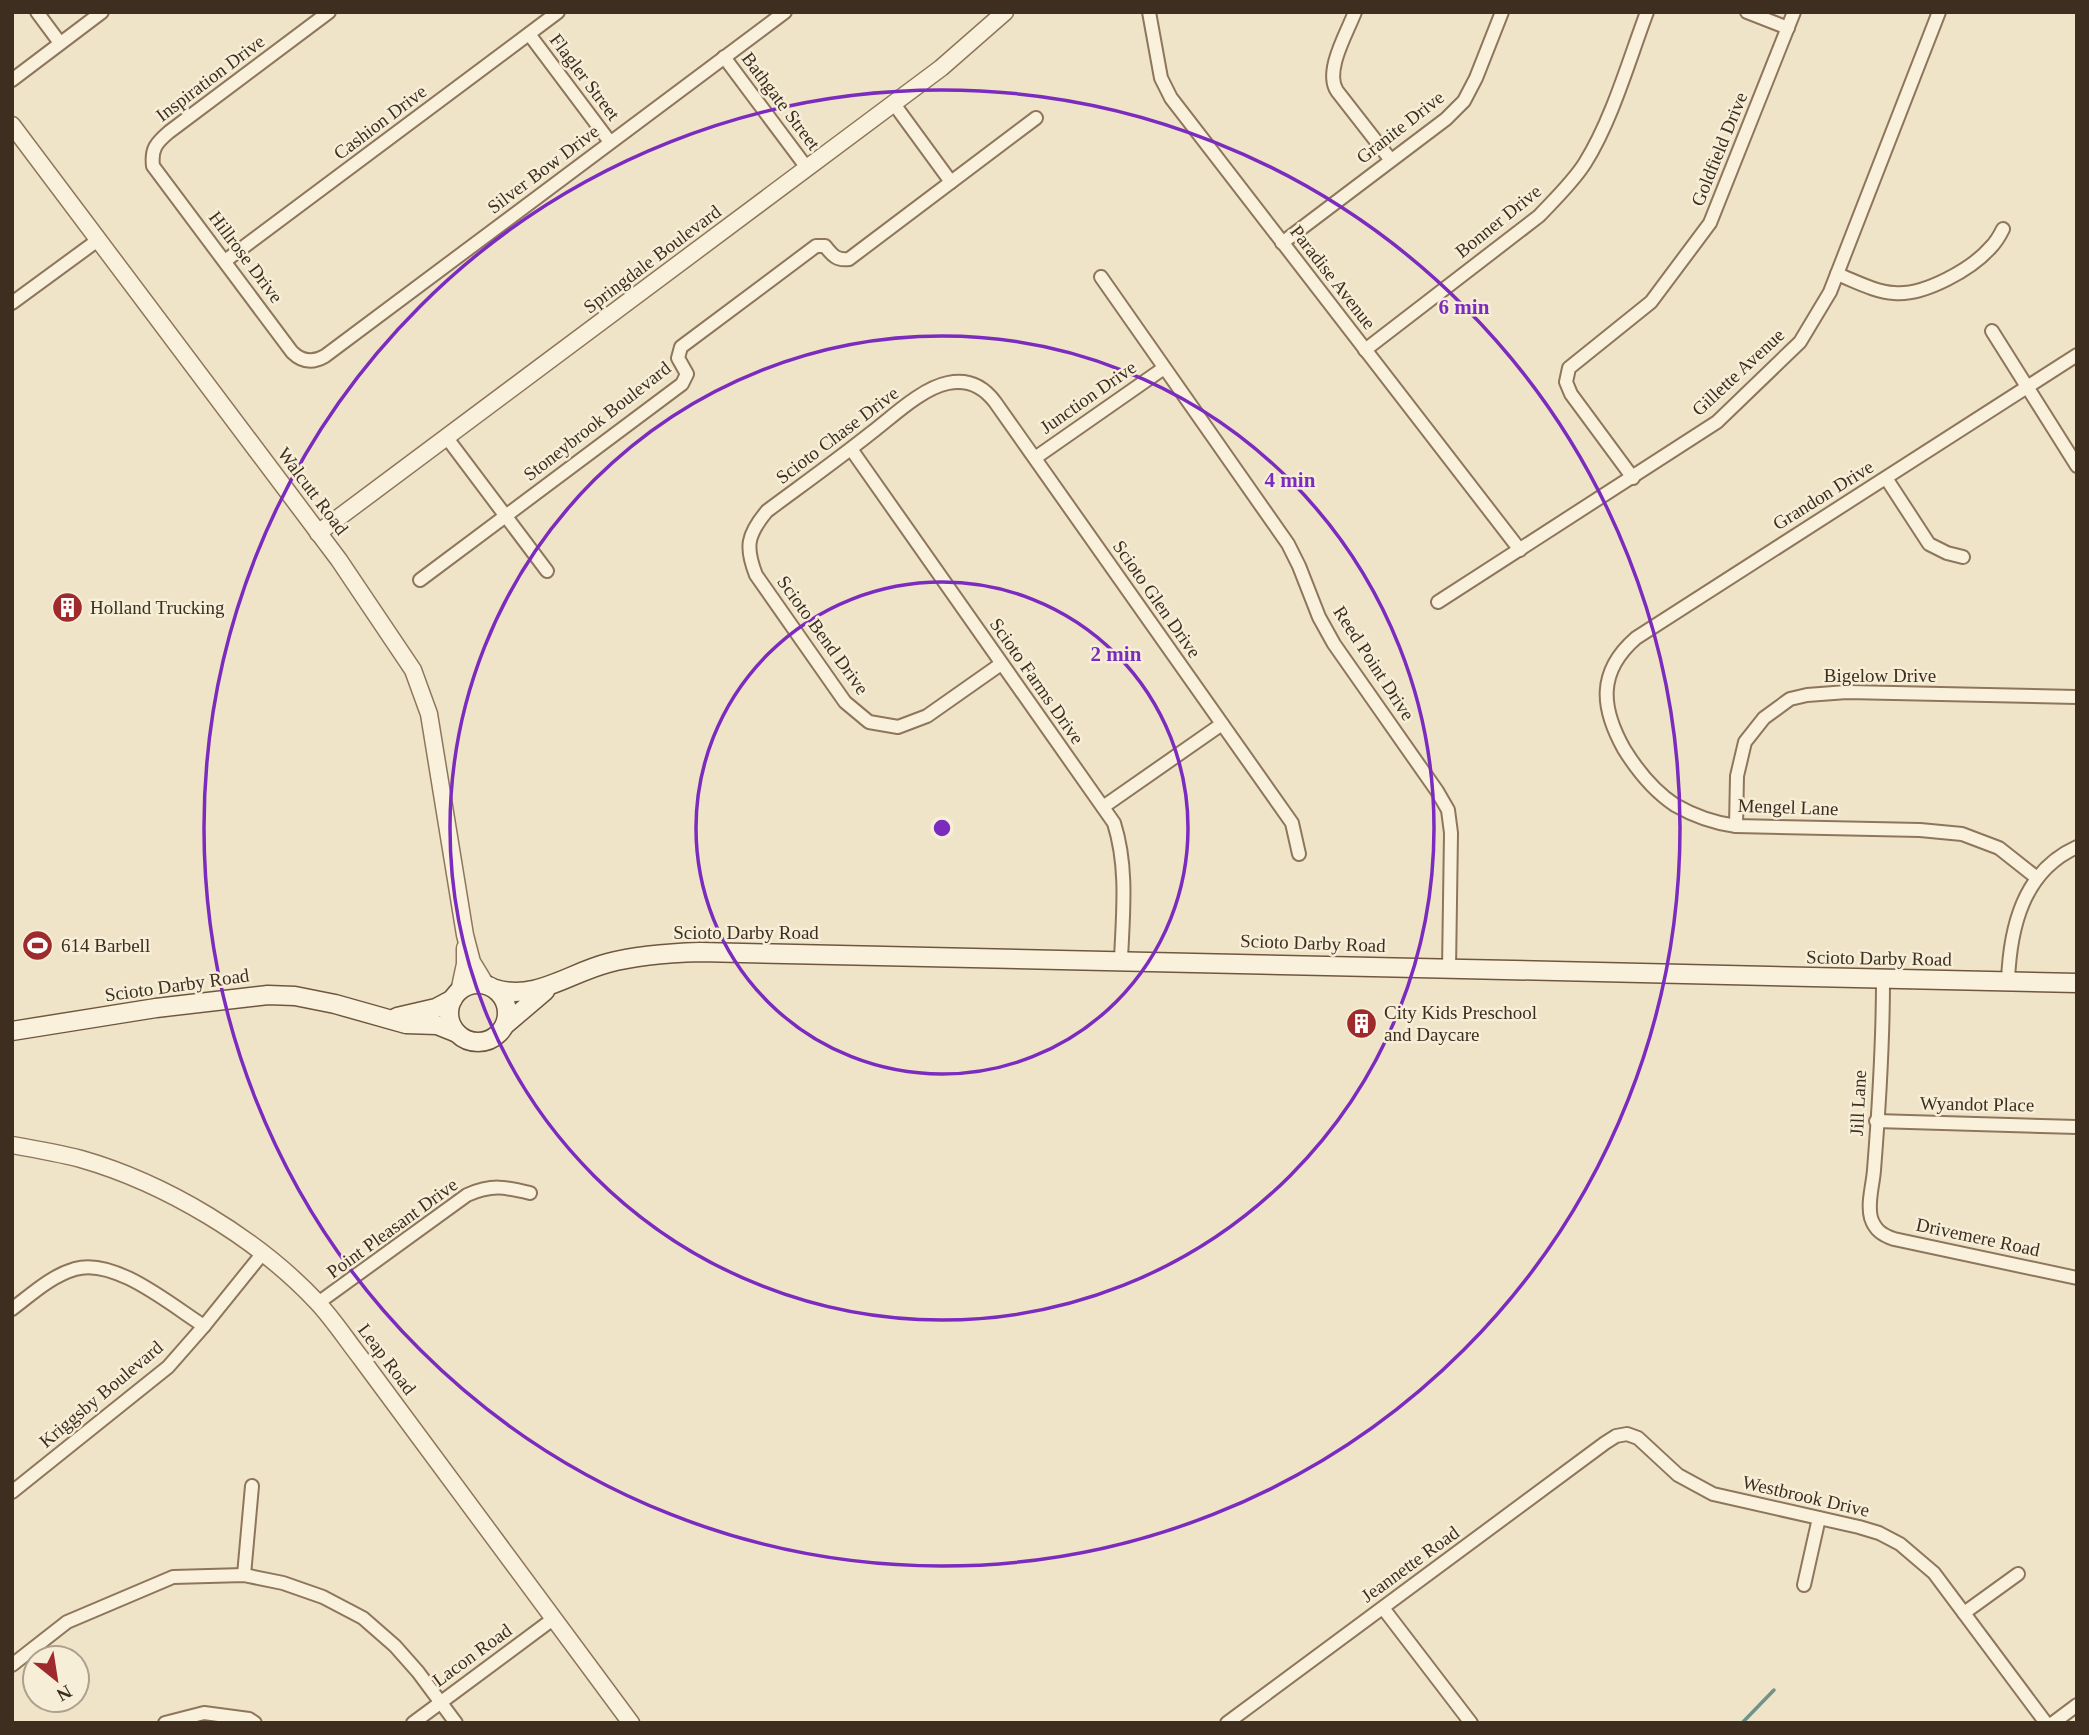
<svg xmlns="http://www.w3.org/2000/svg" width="2089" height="1735" viewBox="0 0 2089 1735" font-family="Georgia,serif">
  <rect width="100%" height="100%" fill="#f0e4c8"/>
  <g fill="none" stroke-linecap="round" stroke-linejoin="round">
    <polyline stroke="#6f938a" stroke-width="3.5" points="1742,1723 1774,1690"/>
    <defs>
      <g id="minor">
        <polyline points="37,12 60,43"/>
        <path d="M329,12L169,132C156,143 151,149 153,166L292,352C302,362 313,363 325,356L785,12"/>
        <polyline points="1149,12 1161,78 1171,98 1520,550"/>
        <path d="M1355,12C1347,33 1324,71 1337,91L1390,159"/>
        <polyline points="1747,12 1788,28"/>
        <polyline points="529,34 610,142"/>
        <polyline points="724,57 807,168"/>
        <polyline points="12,80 102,12"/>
        <polyline points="894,104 951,182"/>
        <polyline points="1282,243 1446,119 1464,101 1476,78 1502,12"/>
        <polyline points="225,261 558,12"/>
        <path d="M1837,274C1855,281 1875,292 1894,293C1924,296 1972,269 1991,247C1996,242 2000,235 2003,229"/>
        <polyline points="1101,277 1288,544 1299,566 1319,617 1334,644 1437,791 1448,810 1451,833 1449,969"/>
        <polyline points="12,303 98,240"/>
        <polyline points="1992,331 2077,466"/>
        <path d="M1365,350L1539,216C1555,199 1573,182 1585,163C1612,120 1629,60 1647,12"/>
        <polyline points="447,438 547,571"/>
        <path d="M851,449L1114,823C1128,867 1123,913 1121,959"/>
        <polyline points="1035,458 1164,368"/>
        <polyline points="1633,478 1571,394 1566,382 1569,368 1651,302 1710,223 1794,12"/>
        <polyline points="1886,478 1929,544 1947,553 1963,557"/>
        <path d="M420,580L682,384L687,374L678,358L681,347L816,246H825C832,255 837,261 849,259L1036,118"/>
        <polyline points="1438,602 1717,422 1800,342 1830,292 1939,12"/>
        <path d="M1001,664L927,716L898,727L869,722L845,702L756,575C745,547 747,535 767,511C802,485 837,460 871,433C892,417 922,388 948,383C967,379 983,386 995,402L1292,823L1299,854"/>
        <polyline points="1103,807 1222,724"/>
        <polyline points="1736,826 1737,776 1745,742 1764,718 1790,699 1807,695 1847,692 2077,697"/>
        <path d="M2037,878L1999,848L1962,834L1920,830L1736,826C1714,823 1694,816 1675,805C1654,791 1637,770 1624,749C1601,708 1597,672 1636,638L2077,355"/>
        <path d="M1883,980C1883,1043 1879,1107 1874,1170C1873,1185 1867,1203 1871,1218C1875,1230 1882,1235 1894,1239L2077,1278"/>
        <path d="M2008,981C2010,928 2023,871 2077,847"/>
        <polyline points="1876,1121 2077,1127"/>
        <path d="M318,1303L467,1195C492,1184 505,1187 530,1193"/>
        <path d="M12,1309C32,1294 51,1276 75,1269C115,1257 172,1306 204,1326"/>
        <polyline points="12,1492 168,1367 204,1326 262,1254"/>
        <polyline points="244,1575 252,1486"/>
        <polyline points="1804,1585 1819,1518"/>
        <polyline points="1383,1608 1471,1723"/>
        <polyline points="1964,1613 2018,1574"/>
        <polyline points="12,1665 67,1622 173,1577 244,1575 283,1583 323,1597 363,1618 395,1646 418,1672 456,1723"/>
        <polyline points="165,1723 204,1713 249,1719 255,1723"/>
        <polyline points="413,1723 553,1619"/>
        <polyline points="1227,1723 1605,1443 1616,1436 1627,1434 1638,1438 1678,1475 1713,1494 1859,1527 1879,1533 1900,1544 1934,1573 2046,1723"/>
        <polyline points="2053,1723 2077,1705"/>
      </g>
      <g id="tertiary">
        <polyline points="12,125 339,560 413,670 429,714 465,935 472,962 486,985"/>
        <polyline points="318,533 941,68 1005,12"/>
        <polyline points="459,992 465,964 465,948"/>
        <path d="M12,1145C35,1149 58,1153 81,1159C165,1183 257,1238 317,1302C333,1319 346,1339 360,1357L631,1723"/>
      </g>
      <g id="secondary">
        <circle cx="478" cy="1013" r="29"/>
        <path d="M495,989C536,1001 569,973 608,963C638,955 669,953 700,952C1159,960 1618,974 2077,983"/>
        <polyline points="397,1017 436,1008 453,999"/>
        <polyline points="505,1025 545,991"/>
        <polyline points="12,1031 156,1008 268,995 295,996 335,1004 406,1024 437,1025 457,1033"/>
      </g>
    </defs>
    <use href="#minor" stroke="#8d765c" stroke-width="16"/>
    <use href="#tertiary" stroke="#8d765c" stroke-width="19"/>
    <use href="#secondary" stroke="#6f573f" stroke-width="21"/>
    <use href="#minor" stroke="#faf1dc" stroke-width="12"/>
    <use href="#tertiary" stroke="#faf1dc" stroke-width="16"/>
    <use href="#secondary" stroke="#faf1dc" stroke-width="18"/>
  </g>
  <g fill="none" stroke="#7b2cbf" stroke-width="3.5">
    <circle cx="942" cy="828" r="246"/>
    <circle cx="942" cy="828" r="492"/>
    <circle cx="942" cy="828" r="738"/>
  </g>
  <defs>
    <symbol id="building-disc" viewBox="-11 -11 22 22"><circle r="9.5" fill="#9e2a2b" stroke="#f7eed8"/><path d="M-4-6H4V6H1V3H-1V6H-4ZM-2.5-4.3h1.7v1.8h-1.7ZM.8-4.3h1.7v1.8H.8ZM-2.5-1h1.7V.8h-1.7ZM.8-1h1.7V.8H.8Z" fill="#fff"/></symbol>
    <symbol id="stadium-disc" viewBox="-11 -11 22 22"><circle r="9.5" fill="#9e2a2b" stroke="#f7eed8"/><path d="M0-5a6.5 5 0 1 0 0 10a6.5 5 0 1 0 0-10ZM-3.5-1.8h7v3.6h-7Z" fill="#fff"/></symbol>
  </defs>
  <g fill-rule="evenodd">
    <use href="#building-disc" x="50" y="590" width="35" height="35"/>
    <use href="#stadium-disc" x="20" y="928" width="35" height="35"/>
    <use href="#building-disc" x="1344" y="1006" width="35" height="35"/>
  </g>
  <g text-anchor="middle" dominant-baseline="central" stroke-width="5" stroke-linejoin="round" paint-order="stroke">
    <g font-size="19" fill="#3d2e20" stroke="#f7eed8">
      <text transform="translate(585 77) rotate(53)">Flagler Street</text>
      <text transform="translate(210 78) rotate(-37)">Inspiration Drive</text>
      <text transform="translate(781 101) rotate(53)">Bathgate Street</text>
      <text transform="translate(380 122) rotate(-37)">Cashion Drive</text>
      <text transform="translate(1400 127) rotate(-38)">Granite Drive</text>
      <text transform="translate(1719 149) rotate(-68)">Goldfield Drive</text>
      <text transform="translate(543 169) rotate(-37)">Silver Bow Drive</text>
      <text transform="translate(1498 221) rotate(-39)">Bonner Drive</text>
      <text transform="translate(246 257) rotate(53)">Hillrose Drive</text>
      <text transform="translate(652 259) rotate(-37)">Springdale Boulevard</text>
      <text transform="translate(1333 277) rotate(52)">Paradise Avenue</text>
      <text transform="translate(1738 372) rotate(-43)">Gillette Avenue</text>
      <text transform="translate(1088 397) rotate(-35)">Junction Drive</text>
      <text transform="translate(597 421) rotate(-38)">Stoneybrook Boulevard</text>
      <text transform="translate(837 435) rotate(-37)">Scioto Chase Drive</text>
      <text transform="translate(313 491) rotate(53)">Walcutt Road</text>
      <text transform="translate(1823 495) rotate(-32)">Grandon Drive</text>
      <text transform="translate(1157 599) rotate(55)">Scioto Glen Drive</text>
      <text transform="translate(823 635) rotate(54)">Scioto Bend Drive</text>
      <text transform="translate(1374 663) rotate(57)">Reed Point Drive</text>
      <text x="1880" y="675">Bigelow Drive</text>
      <text transform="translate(1037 681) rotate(55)">Scioto Farms Drive</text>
      <text transform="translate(1788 807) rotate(2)">Mengel Lane</text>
      <text x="746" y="932">Scioto Darby Road</text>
      <text transform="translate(1313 943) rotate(2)">Scioto Darby Road</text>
      <text transform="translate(1879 958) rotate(1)">Scioto Darby Road</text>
      <text transform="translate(177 985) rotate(-8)">Scioto Darby Road</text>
      <text transform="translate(1858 1103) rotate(-87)">Jill Lane</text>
      <text transform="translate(1977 1104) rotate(1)">Wyandot Place</text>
      <text transform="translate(392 1228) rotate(-36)">Point Pleasant Drive</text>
      <text transform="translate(1978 1237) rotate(12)">Drivemere Road</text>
      <text transform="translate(387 1359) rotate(53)">Leap Road</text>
      <text transform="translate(101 1394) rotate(-40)">Kriggsby Boulevard</text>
      <text transform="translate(1806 1496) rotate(13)">Westbrook Drive</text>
      <text transform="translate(1410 1564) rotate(-36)">Jeannette Road</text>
      <text transform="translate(472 1655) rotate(-36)">Lacon Road</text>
    </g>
    <g font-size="19" fill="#3d2e20" stroke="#f7eed8" text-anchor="start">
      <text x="90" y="607">Holland Trucking</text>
      <text x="61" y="945">614 Barbell</text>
      <text x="1384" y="1012">City Kids Preschool<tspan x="1384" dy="22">and Daycare</tspan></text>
    </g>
  </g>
  <circle cx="942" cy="828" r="10" fill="#7b2cbf" stroke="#f7eed8" stroke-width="3.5"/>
  <g font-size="21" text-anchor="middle" font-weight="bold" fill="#7b2cbf" stroke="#f7eed8" stroke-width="5" stroke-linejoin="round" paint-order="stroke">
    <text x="1464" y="314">6 min</text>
    <text x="1290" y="487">4 min</text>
    <text x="1116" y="661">2 min</text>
  </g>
  <rect width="2089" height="1735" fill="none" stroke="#3d2e20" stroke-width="28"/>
  <g transform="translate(56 1679) rotate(150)"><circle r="33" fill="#f7eed8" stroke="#ada18e" stroke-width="2"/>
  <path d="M0-5L12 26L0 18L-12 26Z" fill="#9e2a2b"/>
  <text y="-10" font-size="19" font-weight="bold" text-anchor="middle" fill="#3d2e20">N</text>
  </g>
</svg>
